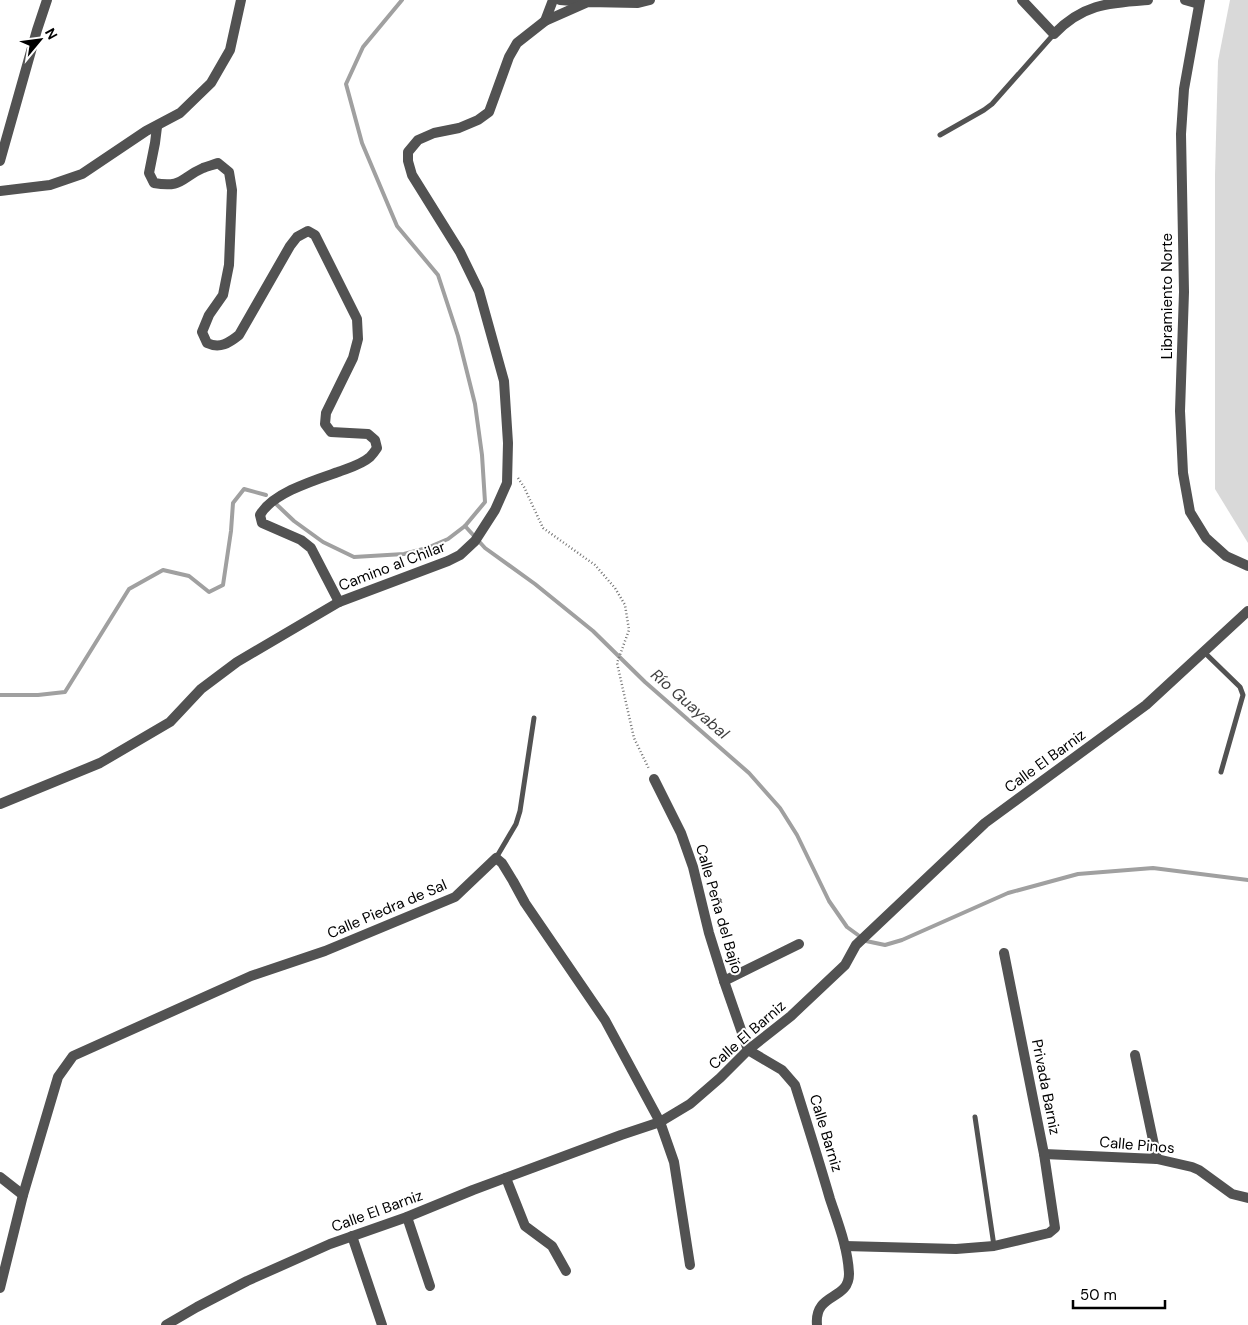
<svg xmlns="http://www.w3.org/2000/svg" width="1248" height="1325" viewBox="0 0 1248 1325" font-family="'DM Sans',sans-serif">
  <rect width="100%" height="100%" fill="#fff"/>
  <polygon fill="#d9d9d9" points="1230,0 1248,0 1248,543 1215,489 1215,175 1218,61"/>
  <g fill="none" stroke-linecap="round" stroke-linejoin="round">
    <g stroke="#a0a0a0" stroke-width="4">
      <polyline points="275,503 294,521 323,542 354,557 404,554 427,548 448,539 465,526 485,502 482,455 475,404 458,336 438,275 397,226 362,143 346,84 363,47 402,0"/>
      <polyline points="465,526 485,548 535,584 593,631 645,682 749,773 780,808 797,835 829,901 847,927 858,935"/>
      <polyline points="0,695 38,695 65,692 129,589 163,570 189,576 209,592 223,585 231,531 233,503 244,489 266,495"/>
      <polyline points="866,941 885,945 902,940 1008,893 1078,874 1153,868 1248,880"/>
    </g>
    <polyline stroke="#747474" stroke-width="2.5" stroke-dasharray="1 2.5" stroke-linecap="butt" points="518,478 524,487 543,528 595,565 615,588 625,605 629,630 617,663 634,738 649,769"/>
    <g stroke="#525252" stroke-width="5">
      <polyline points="940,135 984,110 992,104 1054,34"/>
      <polyline points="1204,652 1240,687 1243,695 1221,772"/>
      <polyline points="496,858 516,824 520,811 534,718"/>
      <polyline points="975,1117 994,1246"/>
    </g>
    <g stroke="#525252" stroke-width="10">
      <polyline points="560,0 586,2"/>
      <path d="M1022,0L1054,34C1083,4 1108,3 1148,0"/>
      <polyline points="1185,0 1199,4"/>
      <polyline points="1200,0 1184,89 1181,134 1184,292 1180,411 1183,473 1190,512 1206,538 1226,556 1248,566"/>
      <polyline points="545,21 553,0"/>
      <path d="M157,127L155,143L149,173L154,183C183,188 180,178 203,168C208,166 213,165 218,163L229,172L232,190L229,265L223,295L209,315L202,332L207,343C220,349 229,343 239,335L290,246L297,237L308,231L315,235L357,319L358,339L353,358L326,413L325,424L331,432L368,434L375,440L377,448C375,451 372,455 370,457C361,465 348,468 338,472C315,480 272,493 260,515L262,523L301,540L311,548L339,602"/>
      <polyline points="0,161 37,30 47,0"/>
      <polyline points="0,191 50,185 82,174 146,131 180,113 211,83 230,50 241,0"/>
      <polyline points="654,779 681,833 693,867 709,933 724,981 748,1050"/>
      <polyline points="0,804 100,763 170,722 201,689 237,662 339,602 448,561 460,555 475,541 495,510 507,483 508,443 504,381 479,291 460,252 412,175 408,161 408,152 418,140 434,133 459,128 478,120 489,112 509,57 517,43 545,21 588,2 638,3 650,0"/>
      <polyline points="724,981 799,944"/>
      <polyline points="748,1050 791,1016 845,965 856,945 985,823 1146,705 1248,611"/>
      <path d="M748,1050L782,1070L795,1085C807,1123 819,1161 830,1199C838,1223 848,1248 849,1274C849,1301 814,1292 817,1325"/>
      <polyline points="1135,1055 1157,1159"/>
      <polyline points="1044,1154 1157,1159 1192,1167 1199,1170 1232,1194 1248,1198"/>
      <polyline points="0,1177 23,1195"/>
      <polyline points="506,1178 525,1226 552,1246 566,1271"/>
      <polyline points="407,1217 430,1286"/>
      <polyline points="352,1236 382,1325"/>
      <polyline points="845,1246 956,1249 994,1246 1049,1233 1055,1228 1044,1154 1004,953"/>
      <polyline points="0,1288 23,1195 58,1077 73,1056 251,976 325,951 455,897 496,858 502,863 513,881 525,903 605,1020 660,1122 674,1162 690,1265"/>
    </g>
    <polyline stroke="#525252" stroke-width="10" points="166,1325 197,1307 247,1281 330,1244 407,1217 473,1190 621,1135 660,1122 690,1104 720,1078 748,1050"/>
  </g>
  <g text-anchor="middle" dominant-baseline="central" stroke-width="4" stroke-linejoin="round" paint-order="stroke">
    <g font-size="15" fill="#000" stroke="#fff">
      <text transform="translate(1167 296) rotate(-90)">Libramiento Norte</text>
      <text transform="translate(392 566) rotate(-21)">Camino al Chilar</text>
      <text transform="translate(1045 761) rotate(-36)">Calle El Barniz</text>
      <text transform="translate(387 909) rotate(-23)">Calle Piedra de Sal</text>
      <text transform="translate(719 909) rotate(74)">Calle Peña del Bajío</text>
      <text transform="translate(747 1035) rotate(-41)">Calle El Barniz</text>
      <text transform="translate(1046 1087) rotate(79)">Privada Barniz</text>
      <text transform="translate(826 1133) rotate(73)">Calle Barniz</text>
      <text transform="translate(1137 1145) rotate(5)">Calle Pinos</text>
      <text transform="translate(377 1211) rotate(-20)">Calle El Barniz</text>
    </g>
    <g font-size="16" font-style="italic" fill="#414141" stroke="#fff">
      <text transform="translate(690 704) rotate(41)">Río Guayabal</text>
    </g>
  </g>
  <g transform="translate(40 40) rotate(61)" stroke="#ffffff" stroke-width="4" paint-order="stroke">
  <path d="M0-4L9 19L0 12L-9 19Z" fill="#000000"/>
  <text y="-8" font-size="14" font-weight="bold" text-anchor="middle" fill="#000000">N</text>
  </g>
  <path d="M1073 1300v8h92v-8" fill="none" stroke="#000000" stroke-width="2.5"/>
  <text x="1080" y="1300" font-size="15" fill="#000000" stroke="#ffffff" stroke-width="4" paint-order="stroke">50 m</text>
</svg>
